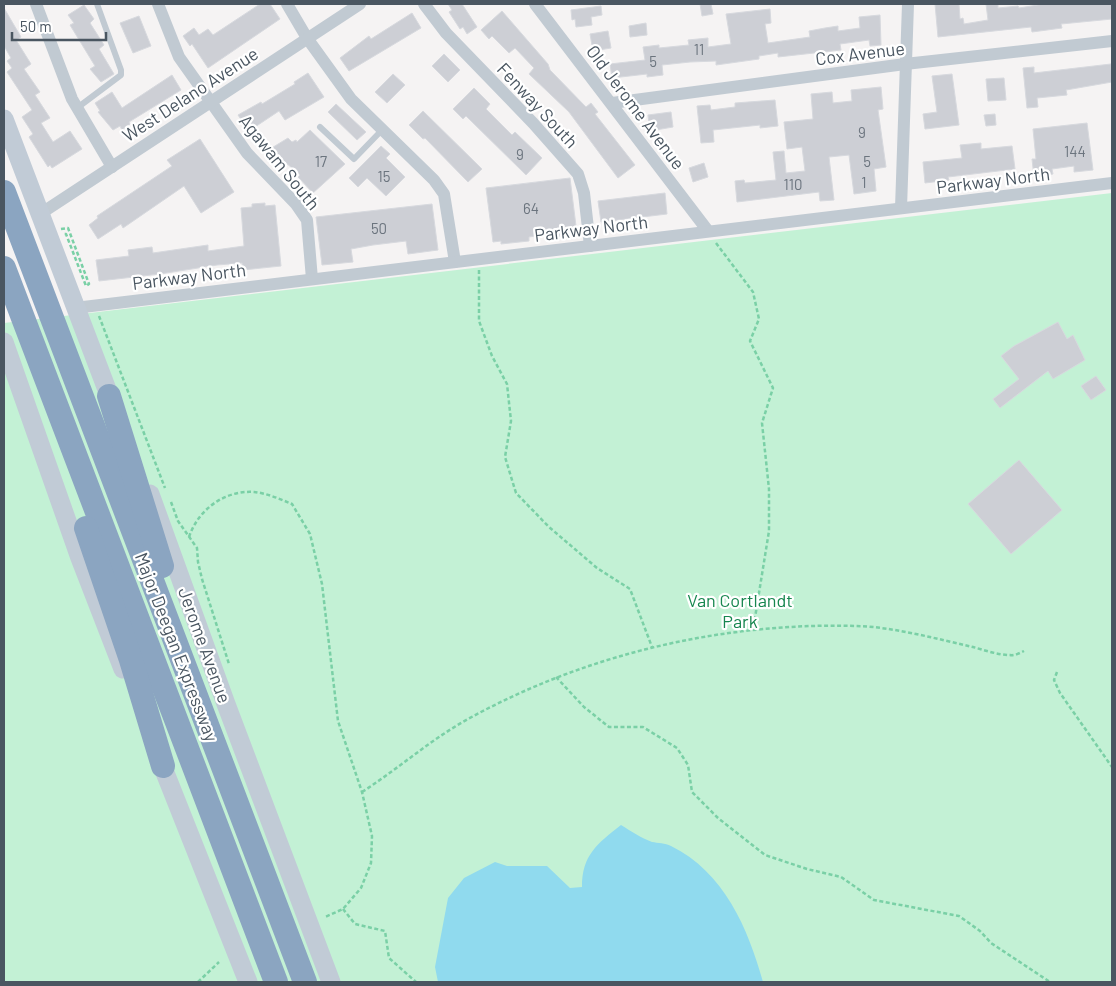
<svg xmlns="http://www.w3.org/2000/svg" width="1116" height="986" viewBox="0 0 1116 986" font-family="Barlow,sans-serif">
  <rect width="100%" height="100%" fill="#f5f3f3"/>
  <polygon fill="#c3f1d5" points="1112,193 1112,982 4,982 4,323"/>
  <path fill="#90daee" d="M621,825C631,831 641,838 652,842C658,843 665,843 671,846C724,872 748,928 763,982H438L435,967L448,898L464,878L495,862L507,866H547L570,888L582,887C582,855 597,844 621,825Z"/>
  <g fill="#cdcfd5" stroke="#d7d9de">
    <polygon points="260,4 270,4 280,19 208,68 192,44 190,46 183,36 194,28 199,35 208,29 213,35"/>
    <polygon points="448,4 462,4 477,27 467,34 463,27 460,29 449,12 452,10"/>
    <polygon points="700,4 711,4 713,14 702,16"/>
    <polygon points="935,4 959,4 960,19 963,18 964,24 988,20 986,4 998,4 998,8 1018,6 1019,8 1044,4 1112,4 1112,19 1061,24 1062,28 1032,32 1031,27 938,37"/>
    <polygon points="84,5 94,19 90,23 104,45 99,49 114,74 101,82 90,69 95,66 70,25 74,23 68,15"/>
    <polygon points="601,6 602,15 591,17 592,25 576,27 575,19 572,20 571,10"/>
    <polygon points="4,8 21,37 16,40 31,64 24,69 40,92 35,95 50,118 41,123 53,142 70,131 82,149 52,168 50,165 48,167 29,137 33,134 22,117 32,110 7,72 12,68 7,61 11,58 4,46"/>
    <polygon points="770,9 771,23 765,24 768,43 810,37 809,31 825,28 838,26 838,31 860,28 859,17 880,15 881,45 870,46 869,40 840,44 841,50 778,57 778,53 759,56 759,59 716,65 716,61 690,62 662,65 663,75 647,77 647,74 612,78 610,64 645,60 643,47 659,45 659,48 689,45 688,40 708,38 708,47 731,44 726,14"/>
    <polygon points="502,11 548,64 550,70 586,107 591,103 598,112 595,114 635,165 618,178 569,112 529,74 534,68 515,48 509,53 492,36 489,39 481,30"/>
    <polygon points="412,13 421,28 349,71 340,58 369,36 371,39"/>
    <polygon points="139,16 151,46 133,53 120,23"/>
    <polygon points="646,23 647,35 630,37 629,26"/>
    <polygon points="608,31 611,48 593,51 590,34"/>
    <polygon points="444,54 460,70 448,82 432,66"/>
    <polygon points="1111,64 1112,82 1066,90 1067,95 1037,98 1038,107 1027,108 1023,68 1034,67 1034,73"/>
    <polygon points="308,73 324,97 285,120 279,111 249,131 238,115 261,102 262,104 295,84 294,82"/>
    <polygon points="393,74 405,85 387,103 375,92"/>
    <polygon points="952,74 959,125 925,129 923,114 937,112 932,76"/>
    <polygon points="172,75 181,90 129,122 130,124 122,130 120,126 113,130 98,112 100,111 95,103 112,92 122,108"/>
    <polygon points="1004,78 1006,100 988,101 986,79"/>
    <polygon points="881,87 883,109 878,110 886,167 874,169 876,191 854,194 849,155 829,157 834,200 820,201 819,192 737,202 735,181 744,180 745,183 776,180 773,152 784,151 786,173 805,171 802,147 787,149 784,122 813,119 811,94 832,92 833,103 852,101 851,90"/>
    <polygon points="474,88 490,104 486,109 512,135 515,132 542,158 526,175 466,116 463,119 453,109"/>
    <polygon points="775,100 778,126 760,128 760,125 713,130 714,142 701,143 697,106 710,105 711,110 735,107 735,103"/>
    <polygon points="336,104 366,132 357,140 328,112"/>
    <polygon points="423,111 482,169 468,182 425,138 423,139 409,125"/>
    <polygon points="671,112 673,127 650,131 648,115"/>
    <polygon points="995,114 996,125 986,126 984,115"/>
    <polygon points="1087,123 1093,170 1074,172 1074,166 1052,169 1053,174 1034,177 1032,159 1036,159 1033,129"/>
    <polygon points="310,130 345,164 313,193 298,177 300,175 270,149 288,138 292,142 296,140 297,142"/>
    <polygon points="200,139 234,192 201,213 184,186 123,228 121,224 98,239 89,225 98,218 97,216 172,166 167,160"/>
    <polygon points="981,143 981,149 1012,146 1015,169 948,177 949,180 925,183 923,162 962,158 960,145"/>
    <polygon points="381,146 390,154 386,158 405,177 386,196 367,178 358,187 349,178"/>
    <polygon points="704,163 708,177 693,182 689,168"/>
    <polygon points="570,178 577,234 548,238 548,234 529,237 529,241 501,244 501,241 493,242 486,188"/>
    <polygon points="665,193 667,214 601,222 598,201"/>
    <polygon points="265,203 265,206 275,205 281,266 243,270 242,263 217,265 160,274 99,281 96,260 129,256 128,250 152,247 153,253 208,245 208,251 244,246 241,208 252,207 252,204"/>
    <polygon points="432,204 438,250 408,254 406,241 373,245 351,249 353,262 322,265 316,217"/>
    <polygon points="1058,322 1067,339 1073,335 1085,360 1053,379 1048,371 1000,408 993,399 1019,379 1001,356 1014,346"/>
    <polygon points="1096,376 1106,390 1091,400 1081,386"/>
    <polygon points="1019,460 1062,510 1011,554 968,504"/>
  </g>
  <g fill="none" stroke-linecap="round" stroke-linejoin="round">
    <g stroke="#7ad0a6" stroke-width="2.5" stroke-dasharray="4 2.5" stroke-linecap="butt">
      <polyline points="61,229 68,228 89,284 86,286 66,234 64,234"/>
      <polyline points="716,243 753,292 759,319 750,341 773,388 762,423 769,489 769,531 753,630"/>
      <polyline points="479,270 479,321 492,356 507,384 511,421 505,457 516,493 549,527 597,568 630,589 652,647"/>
      <polyline points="99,316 165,488"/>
      <polyline points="171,502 178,521 197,548 198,562 202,579 229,664"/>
      <path d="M189,537C198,510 224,490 254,492C266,493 280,499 292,504L310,534L322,584L338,721L362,792L372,836L371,863L361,888L343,909L325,917"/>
      <polyline points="1057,672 1054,680 1060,693 1112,767"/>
      <polyline points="556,677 584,707 609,727 643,727 677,748 688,765 692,792 718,818 765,855 807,869 841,877 874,900 959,916 980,931 991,943 1050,982"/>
      <path d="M362,792C398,769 430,740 468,719C586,654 723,622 857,626C894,627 937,639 973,647C984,650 998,655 1010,655C1014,656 1020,653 1024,651"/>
      <polyline points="343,909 355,924 385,931 389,958 416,982"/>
      <polyline points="198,982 219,962"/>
    </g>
    <g stroke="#c1cad2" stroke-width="6">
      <polyline points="77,108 121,75 121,70 97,4"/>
      <polyline points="320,127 354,159 382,130"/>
    </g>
    <g stroke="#c1cad2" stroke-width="12">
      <polyline points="36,4 72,99 112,167"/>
      <polyline points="158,4 179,57 247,153 296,204 307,220 312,279"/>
      <polyline points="287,4 307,38 351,99 434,180 444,194 455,262"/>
      <polyline points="424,4 446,33 533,123 578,174 584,193 590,246"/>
      <polyline points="535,4 708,231"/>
      <polyline points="612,103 905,64 1112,41"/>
      <polyline points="901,208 908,4"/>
      <polyline points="40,214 360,4"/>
      <polyline points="75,308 1112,183"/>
    </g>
    <g stroke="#c1cbd6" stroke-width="19">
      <polyline points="4,119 114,408"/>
      <polyline points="4,342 80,558 123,669"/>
      <polyline points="150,494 226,704 331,982"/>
      <polyline points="158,755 248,982"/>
    </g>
    <g stroke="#8ba5c1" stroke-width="24">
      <polyline points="4,192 305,982"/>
      <polyline points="4,268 276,982"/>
      <polyline points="109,396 162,566"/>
      <polyline points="86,528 131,660 163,766"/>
    </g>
  </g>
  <g text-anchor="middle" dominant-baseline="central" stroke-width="4.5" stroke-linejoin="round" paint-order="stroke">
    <g font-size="15" fill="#6b747e">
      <text x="699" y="49">11</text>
      <text x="653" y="61">5</text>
      <text x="862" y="132">9</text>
      <text x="1075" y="151">144</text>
      <text x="520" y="154">9</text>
      <text x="321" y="161">17</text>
      <text x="867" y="161">5</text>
      <text x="384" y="176">15</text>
      <text x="864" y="182">1</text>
      <text x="793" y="184">110</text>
      <text x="531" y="208">64</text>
      <text x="379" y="228">50</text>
    </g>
    <g font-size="18" fill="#4a5661" stroke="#fff">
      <text transform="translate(860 53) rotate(-7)">Cox Avenue</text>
      <text transform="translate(190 94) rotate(-33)">West Delano Avenue</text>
      <text transform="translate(538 105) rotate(47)">Fenway South</text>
      <text transform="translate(636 107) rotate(53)">Old Jerome Avenue</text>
      <text transform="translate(280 162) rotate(51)">Agawam South</text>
      <text transform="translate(993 180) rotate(-7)">Parkway North</text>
      <text transform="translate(591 228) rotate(-7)">Parkway North</text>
      <text transform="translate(189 276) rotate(-7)">Parkway North</text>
      <text transform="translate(205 645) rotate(70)">Jerome Avenue</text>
      <text transform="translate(177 647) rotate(69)">Major Deegan Expressway</text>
    </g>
    <g font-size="18" fill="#17864f" stroke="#fff">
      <text x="740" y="600">Van Cortlandt<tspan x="740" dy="21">Park</tspan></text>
    </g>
  </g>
  <rect width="1116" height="986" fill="none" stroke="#4a5661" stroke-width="10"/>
  <path d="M12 32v8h94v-8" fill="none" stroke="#4a5661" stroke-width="2.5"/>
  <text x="20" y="32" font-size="15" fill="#4a5661" stroke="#ffffff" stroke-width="4" paint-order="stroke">50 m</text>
</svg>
